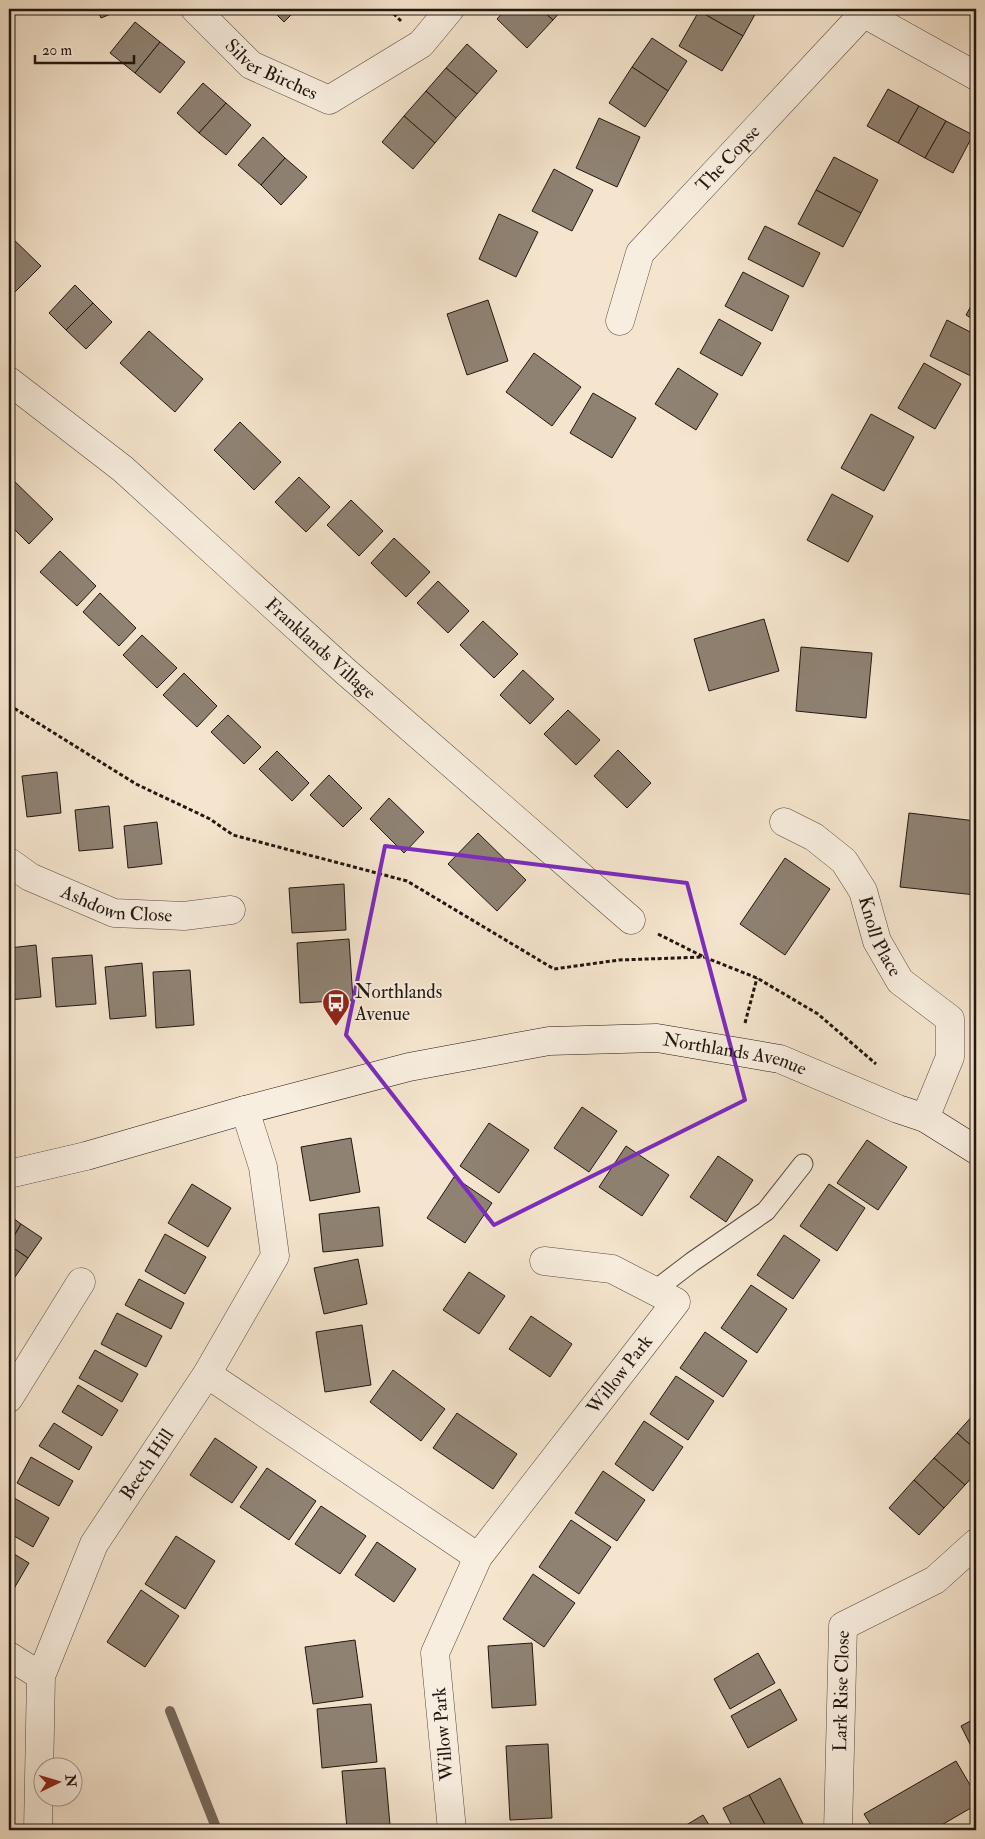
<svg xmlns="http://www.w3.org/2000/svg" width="985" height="1839" viewBox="0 0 985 1839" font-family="'IM FELL Double Pica',serif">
  <rect width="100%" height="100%" fill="#f5e5ce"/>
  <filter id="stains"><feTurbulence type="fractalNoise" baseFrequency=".004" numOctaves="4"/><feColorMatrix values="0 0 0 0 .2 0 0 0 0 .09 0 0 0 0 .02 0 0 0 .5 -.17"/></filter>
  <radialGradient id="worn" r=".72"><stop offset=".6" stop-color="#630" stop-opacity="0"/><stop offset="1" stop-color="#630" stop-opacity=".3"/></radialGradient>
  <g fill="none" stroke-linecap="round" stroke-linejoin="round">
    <polyline stroke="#75685b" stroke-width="10" points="170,1711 217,1830"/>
  </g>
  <g fill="#8f8273" stroke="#211610">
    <polygon points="97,9 123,9 101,18"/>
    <polygon points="271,9 297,9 284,22"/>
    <polygon points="506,9 541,9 553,20 527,48 497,19"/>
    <polygon points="541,9 563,9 553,20"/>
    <polygon points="701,9 758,9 743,36 699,11"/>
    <polygon points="699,11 743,36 722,71 679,46"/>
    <polygon points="135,22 160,42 135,73 110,53"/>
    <polygon points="652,38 687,61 668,91 632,67"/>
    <polygon points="160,42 185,62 160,93 135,73"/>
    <polygon points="467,44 497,71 477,94 446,68"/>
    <polygon points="632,67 668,91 645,127 609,103"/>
    <polygon points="446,68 477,94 456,118 426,91"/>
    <polygon points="203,83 226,103 199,133 177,113"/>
    <polygon points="888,89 919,106 898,143 867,126"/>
    <polygon points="426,91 456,118 435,143 404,116"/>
    <polygon points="226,103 251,125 226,155 199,133"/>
    <polygon points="919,106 946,121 925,158 898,143"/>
    <polygon points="404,116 435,143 413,169 382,142"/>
    <polygon points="599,118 640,137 617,187 576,168"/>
    <polygon points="946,121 973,135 953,173 925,158"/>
    <polygon points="263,137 285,158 261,185 238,165"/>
    <polygon points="834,157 878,180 861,213 816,190"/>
    <polygon points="285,158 307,177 281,205 261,185"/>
    <polygon points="554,169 593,190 572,231 532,211"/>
    <polygon points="816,190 861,213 843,247 798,224"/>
    <polygon points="499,214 538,232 516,277 479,259"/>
    <polygon points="765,226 820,253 803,287 748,259"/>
    <polygon points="9,235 41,266 14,293 9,288"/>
    <polygon points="743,272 789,296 772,331 725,306"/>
    <polygon points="75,285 93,303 66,330 49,313"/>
    <polygon points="976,297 976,321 966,315"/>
    <polygon points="488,300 508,361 467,375 447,314"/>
    <polygon points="93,303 112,322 86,349 66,330"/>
    <polygon points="719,319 761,343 742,376 700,353"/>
    <polygon points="947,320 976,335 976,375 975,378 930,356"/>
    <polygon points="149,331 203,379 175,412 120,363"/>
    <polygon points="534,353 581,387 552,426 506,392"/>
    <polygon points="924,363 961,384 935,429 898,408"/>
    <polygon points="678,368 718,394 696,430 655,404"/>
    <polygon points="593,393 636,418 612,458 570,433"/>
    <polygon points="871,414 914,437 884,491 841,468"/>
    <polygon points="240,422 281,462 254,490 214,450"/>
    <polygon points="9,476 53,519 29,544 9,524"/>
    <polygon points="299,477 330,507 306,532 275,502"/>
    <polygon points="832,494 873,516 848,562 807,540"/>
    <polygon points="351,500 383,531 359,556 327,525"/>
    <polygon points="394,538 430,572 406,597 371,563"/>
    <polygon points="60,551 96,586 77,606 40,572"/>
    <polygon points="438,581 469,611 448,633 417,603"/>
    <polygon points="100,593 136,628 119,646 83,612"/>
    <polygon points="764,619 779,671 709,691 694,639"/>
    <polygon points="483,621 518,654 494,678 460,645"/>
    <polygon points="142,635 177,668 157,688 123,655"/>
    <polygon points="801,647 872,653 866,718 796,711"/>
    <polygon points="523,670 554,699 530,724 500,695"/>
    <polygon points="184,673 217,706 197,727 163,695"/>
    <polygon points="568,710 600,740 576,765 544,734"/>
    <polygon points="228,715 261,747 244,764 211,732"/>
    <polygon points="618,750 651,783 627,808 594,776"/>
    <polygon points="277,751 309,783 292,801 259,769"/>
    <polygon points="57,772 61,813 27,817 22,776"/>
    <polygon points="329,775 362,808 343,827 310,795"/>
    <polygon points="389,798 424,832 404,853 370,819"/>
    <polygon points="109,806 113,848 79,851 75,810"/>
    <polygon points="909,813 976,821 976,895 900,887"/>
    <polygon points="157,822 162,864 128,868 124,826"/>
    <polygon points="478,833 526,880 497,911 448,864"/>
    <polygon points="785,858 830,889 785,955 740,924"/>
    <polygon points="344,884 346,930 292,933 289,888"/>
    <polygon points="349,939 353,1000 300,1003 297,943"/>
    <polygon points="36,945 41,997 9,1000 9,948"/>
    <polygon points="92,955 96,1004 56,1007 52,958"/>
    <polygon points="142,963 146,1016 110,1019 105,967"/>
    <polygon points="190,970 194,1025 156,1028 153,972"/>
    <polygon points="582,1107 617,1131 589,1172 554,1148"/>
    <polygon points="489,1123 529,1150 499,1193 460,1166"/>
    <polygon points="351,1138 360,1192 310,1201 301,1147"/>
    <polygon points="867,1140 907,1167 878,1210 837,1183"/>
    <polygon points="626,1146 669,1175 642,1216 599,1187"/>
    <polygon points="718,1156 753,1180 726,1222 690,1197"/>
    <polygon points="454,1177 492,1203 465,1243 427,1218"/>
    <polygon points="192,1184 231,1208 208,1247 168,1223"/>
    <polygon points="829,1184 865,1208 837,1251 800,1226"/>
    <polygon points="379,1207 383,1246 323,1252 319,1214"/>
    <polygon points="9,1215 21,1224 9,1244"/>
    <polygon points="21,1224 42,1238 28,1258 9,1245"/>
    <polygon points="165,1234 206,1257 185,1294 145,1271"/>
    <polygon points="784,1235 820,1260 793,1299 757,1275"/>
    <polygon points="9,1245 28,1258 15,1277 9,1273"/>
    <polygon points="358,1259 367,1304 324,1314 314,1268"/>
    <polygon points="469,1272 505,1296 479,1334 443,1310"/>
    <polygon points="139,1279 184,1303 171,1329 125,1305"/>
    <polygon points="751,1285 787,1309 757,1353 721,1328"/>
    <polygon points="117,1313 162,1336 146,1367 101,1344"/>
    <polygon points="531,1316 572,1344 550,1377 509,1349"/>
    <polygon points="362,1325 371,1385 325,1392 316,1332"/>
    <polygon points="705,1332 747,1361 723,1397 680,1368"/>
    <polygon points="95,1350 138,1374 122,1402 79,1378"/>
    <polygon points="393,1370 445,1409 421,1441 370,1402"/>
    <polygon points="676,1376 714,1401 688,1440 650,1414"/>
    <polygon points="78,1385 118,1410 102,1436 62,1412"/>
    <polygon points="457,1413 517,1454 493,1489 433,1448"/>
    <polygon points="975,1413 976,1413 976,1450 957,1433"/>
    <polygon points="644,1421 683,1447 653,1491 615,1464"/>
    <polygon points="54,1423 92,1447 79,1470 39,1446"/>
    <polygon points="957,1433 976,1450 976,1473 965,1485 934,1458"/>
    <polygon points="215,1438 257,1467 232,1503 190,1475"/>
    <polygon points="31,1457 73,1481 59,1506 17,1483"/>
    <polygon points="934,1458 965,1485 944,1508 914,1480"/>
    <polygon points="267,1468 316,1501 289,1540 240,1507"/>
    <polygon points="603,1471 645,1500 617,1541 575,1513"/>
    <polygon points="914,1480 944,1508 919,1535 889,1508"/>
    <polygon points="9,1495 49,1518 33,1547 9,1533"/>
    <polygon points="321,1506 366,1536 340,1574 295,1544"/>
    <polygon points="571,1520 611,1547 579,1594 539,1567"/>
    <polygon points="176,1536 215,1561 185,1609 145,1584"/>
    <polygon points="377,1542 416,1569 394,1602 355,1575"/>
    <polygon points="9,1551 29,1563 9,1597"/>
    <polygon points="533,1574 575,1603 544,1647 503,1619"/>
    <polygon points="141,1590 179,1616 145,1667 107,1642"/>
    <polygon points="355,1640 363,1697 313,1704 305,1647"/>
    <polygon points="532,1643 536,1705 492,1708 488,1646"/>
    <polygon points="758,1653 775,1683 730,1709 714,1679"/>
    <polygon points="780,1689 797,1720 748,1748 731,1716"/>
    <polygon points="371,1704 377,1762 322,1768 317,1709"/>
    <polygon points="976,1718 976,1756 961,1726"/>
    <polygon points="548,1744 552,1818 510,1820 506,1746"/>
    <polygon points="956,1761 976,1795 976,1805 933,1830 874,1830 864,1814"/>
    <polygon points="385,1768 390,1825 347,1829 342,1771"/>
    <polygon points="780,1778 803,1824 790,1830 768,1830 749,1795"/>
    <polygon points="749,1795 768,1830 734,1830 723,1808"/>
    <polygon points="703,1815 712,1830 678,1830"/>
  </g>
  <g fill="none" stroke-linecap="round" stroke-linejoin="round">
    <defs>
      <polyline id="lane" points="654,1291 692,1262 766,1211 803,1164"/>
      <g id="street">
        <path id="s1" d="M195,9L251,65L329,100L421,44L450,9"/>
        <polyline points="856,9 976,76"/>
        <path id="s2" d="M620,321L640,253L864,13"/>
        <path id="s3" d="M9,381L123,469L345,671L631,920"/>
        <path id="s4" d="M784,822L814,837L844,861L863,891L877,941L900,981L950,1019V1057L925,1118"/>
        <path id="s5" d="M9,862L30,877L114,913L184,916L231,910"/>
        <polyline points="207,1374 478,1557"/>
        <polyline points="9,1398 81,1282"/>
        <polyline points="9,1656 41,1676"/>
        <path id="s6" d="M38,1830L41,1676L94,1544L207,1374L275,1256L263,1167L245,1110"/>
        <path id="s7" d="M452,1830L435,1653L478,1557L676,1302L612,1269L544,1261"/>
        <path id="s8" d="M838,1830L843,1626L935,1580L976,1543"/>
      </g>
      <g id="secondary">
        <path id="s9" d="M9,1174L86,1156L245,1110L409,1067L549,1041L657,1038L780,1059L898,1109L925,1118L976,1150"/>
      </g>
    </defs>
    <use href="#lane" stroke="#564a40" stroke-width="21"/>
    <use href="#street" stroke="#564a40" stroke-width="29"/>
    <use href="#secondary" stroke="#211610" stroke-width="29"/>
    <g stroke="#211610" stroke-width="3" stroke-dasharray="4 2.5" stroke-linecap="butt">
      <polyline points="389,9 401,21"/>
      <polyline points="9,705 136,784 210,819 233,835 407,881 554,969 619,960 704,957"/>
      <polyline points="658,934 704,957 757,978 818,1014 876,1064"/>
      <polyline points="745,1023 757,978"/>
    </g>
    <use href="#lane" stroke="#f8eedf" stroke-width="19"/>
    <use href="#street" stroke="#f8eedf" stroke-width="28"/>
    <use href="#secondary" stroke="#f8eedf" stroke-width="28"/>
  </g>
  <path fill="none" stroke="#7b2cbf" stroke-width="4" stroke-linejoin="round" d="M385,846L687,883L745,1100L494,1225L346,1035Z"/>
  <defs>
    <symbol id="bus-pin" viewBox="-11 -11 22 30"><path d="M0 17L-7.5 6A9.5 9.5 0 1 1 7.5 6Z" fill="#8f2418" stroke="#f8eedf"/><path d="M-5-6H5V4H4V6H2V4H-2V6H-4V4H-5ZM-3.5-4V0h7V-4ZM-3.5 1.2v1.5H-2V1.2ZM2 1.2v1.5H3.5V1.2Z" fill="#fff"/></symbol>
  </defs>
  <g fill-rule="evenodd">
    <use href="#bus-pin" x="320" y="987" width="32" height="43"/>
  </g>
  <g text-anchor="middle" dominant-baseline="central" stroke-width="4" stroke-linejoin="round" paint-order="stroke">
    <g font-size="19" fill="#211610" stroke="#f8eedf">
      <text stroke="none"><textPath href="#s1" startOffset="99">Silver Birches</textPath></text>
      <text stroke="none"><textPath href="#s2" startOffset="200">The Copse</textPath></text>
      <text stroke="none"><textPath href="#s3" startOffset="411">Franklands Village</textPath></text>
      <text stroke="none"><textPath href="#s5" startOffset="118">Ashdown Close</textPath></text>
      <text stroke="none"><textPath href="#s4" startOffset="156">Knoll Place</textPath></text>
      <text stroke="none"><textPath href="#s9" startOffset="744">Northlands Avenue</textPath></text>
      <text stroke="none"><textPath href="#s7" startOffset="514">Willow Park</textPath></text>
      <text stroke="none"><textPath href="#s6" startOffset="392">Beech Hill</textPath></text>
      <text stroke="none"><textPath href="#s8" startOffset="139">Lark Rise Close</textPath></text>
      <text transform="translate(443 1734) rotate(-95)">Willow Park</text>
    </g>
    <g font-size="19" fill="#211610" stroke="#f8eedf" text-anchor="start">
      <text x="355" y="992">Northlands<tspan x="355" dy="22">Avenue</tspan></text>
    </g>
  </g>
  <rect width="985" height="1839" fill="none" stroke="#f5e5ce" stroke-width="30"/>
  <rect x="10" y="10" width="965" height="1819" fill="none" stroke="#211610" stroke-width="2.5"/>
  <rect x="15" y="15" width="955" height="1809" fill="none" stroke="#211610"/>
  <g transform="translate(58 1782) rotate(85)"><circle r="24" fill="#f8eedf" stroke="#a2988c"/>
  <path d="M0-4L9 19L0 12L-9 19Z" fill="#8f2418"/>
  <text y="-8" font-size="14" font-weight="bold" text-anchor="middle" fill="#211610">N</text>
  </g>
  <path d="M35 55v8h99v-8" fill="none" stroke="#211610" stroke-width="2.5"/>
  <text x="42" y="55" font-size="15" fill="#211610" stroke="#f8eedf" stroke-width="4" paint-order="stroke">20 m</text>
  <rect width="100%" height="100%" filter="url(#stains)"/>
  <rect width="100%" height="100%" fill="url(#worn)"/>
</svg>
